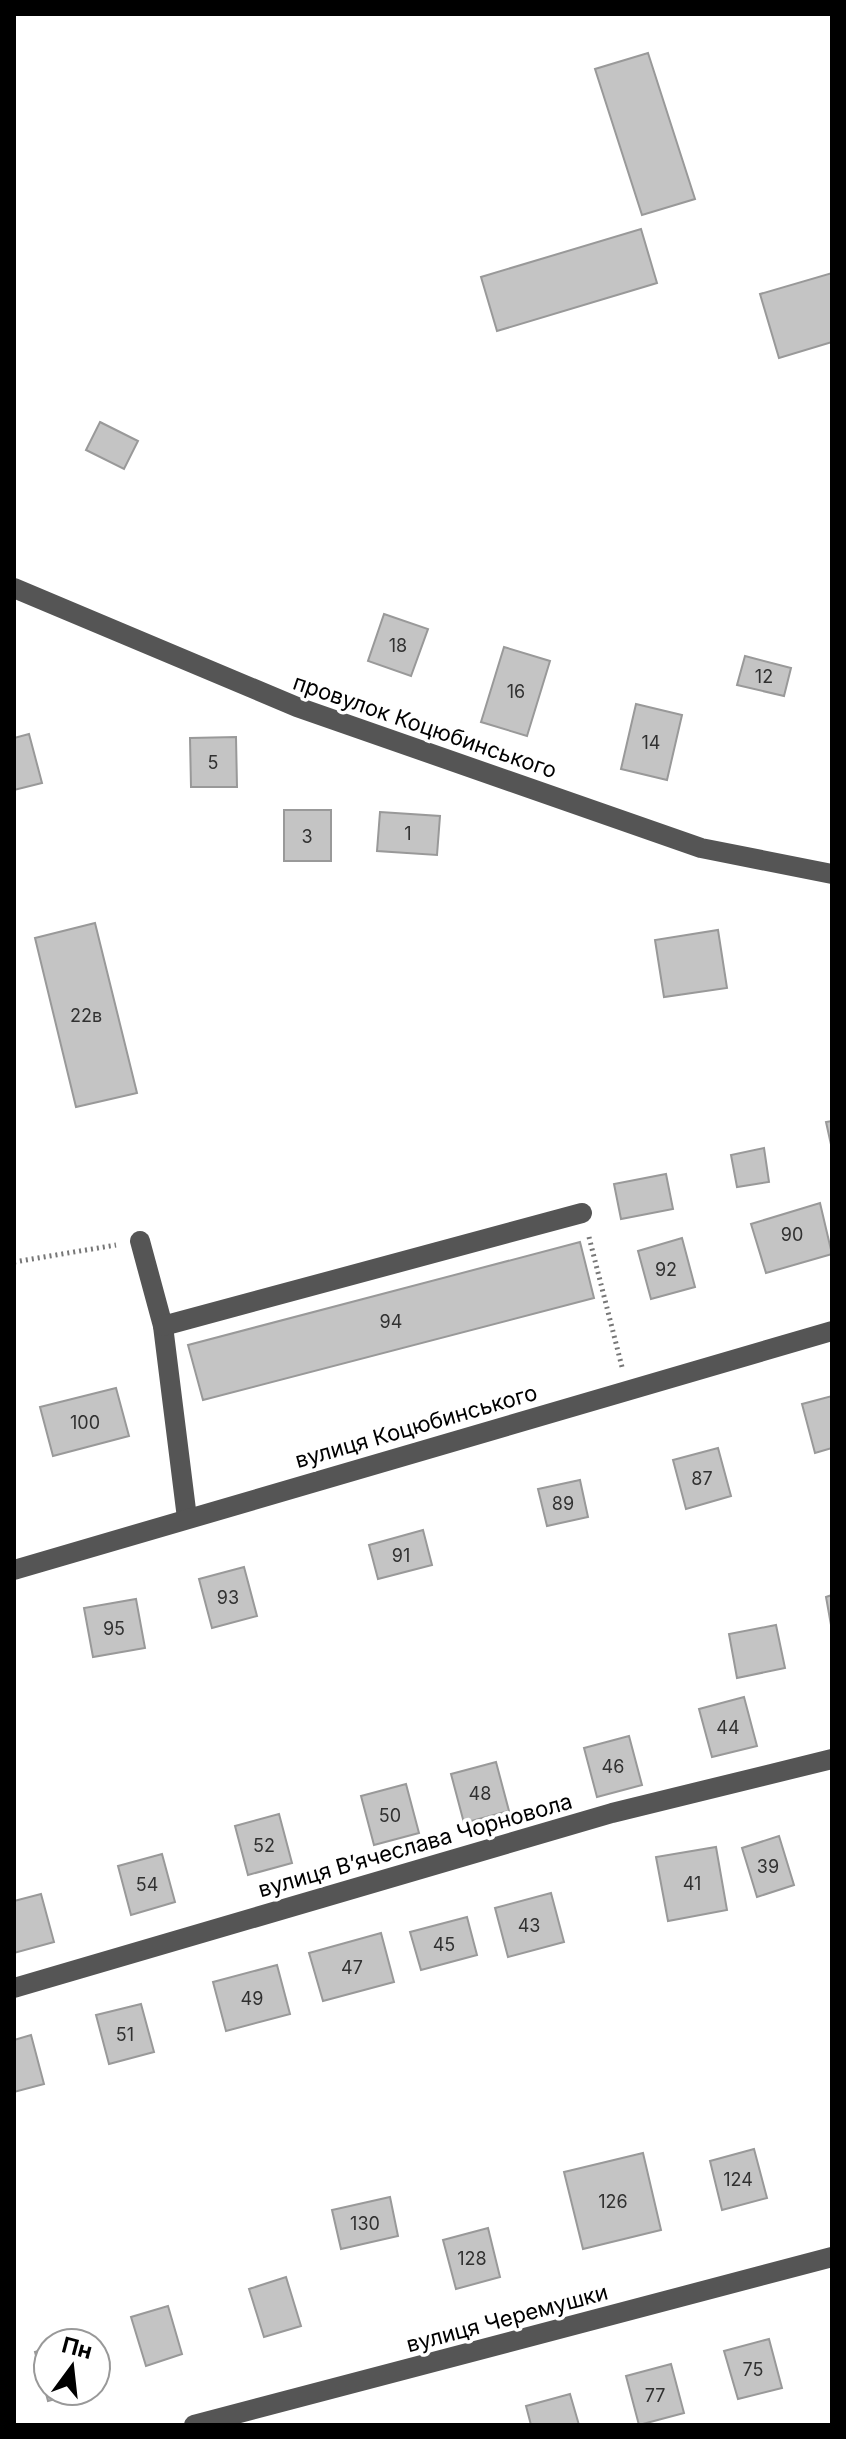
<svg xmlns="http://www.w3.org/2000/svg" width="846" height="2439" viewBox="0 0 846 2439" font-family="Inter,sans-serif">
  <rect width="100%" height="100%" fill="#fff"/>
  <g fill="#c4c4c4" stroke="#999" stroke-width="2">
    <polygon points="648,53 695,199 642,215 595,69"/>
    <polygon points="641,229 657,283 497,331 481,277"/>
    <polygon points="832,273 832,342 779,358 760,294"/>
    <polygon points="100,422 138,441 124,469 86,450"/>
    <polygon points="384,614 428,629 411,676 368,661"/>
    <polygon points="504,647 550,661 527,736 481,722"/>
    <polygon points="745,656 791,668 784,696 737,685"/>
    <polygon points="636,704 682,715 667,780 621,769"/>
    <polygon points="29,734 42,783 14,790 14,738"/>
    <polygon points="236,737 237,787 191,787 190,738"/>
    <rect x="284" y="810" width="47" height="51"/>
    <polygon points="380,812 440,816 437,855 377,851"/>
    <polygon points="95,923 137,1093 76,1107 35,938"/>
    <polygon points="718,930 727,988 664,997 655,940"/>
    <polygon points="832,1121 832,1149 826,1122"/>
    <polygon points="764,1148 769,1182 737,1187 731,1155"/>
    <polygon points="666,1174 673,1209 621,1219 614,1184"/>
    <polygon points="820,1203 832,1254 766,1273 751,1224"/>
    <polygon points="682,1238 695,1287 651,1299 638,1251"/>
    <polygon points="580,1242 594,1298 203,1400 188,1345"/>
    <polygon points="116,1388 129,1436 53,1456 40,1407"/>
    <polygon points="832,1396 832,1448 815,1453 802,1404"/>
    <polygon points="718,1448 731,1496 686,1509 673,1460"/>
    <polygon points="580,1480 588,1517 547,1526 538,1489"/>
    <polygon points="423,1530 432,1565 378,1579 369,1545"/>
    <polygon points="244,1567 257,1616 212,1628 199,1579"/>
    <polygon points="832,1595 832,1625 831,1625 826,1597"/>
    <polygon points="136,1599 145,1648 93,1657 84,1608"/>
    <polygon points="776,1625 785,1668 737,1678 729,1634"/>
    <polygon points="744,1697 757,1746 712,1757 699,1709"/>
    <polygon points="629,1736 642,1785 597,1797 584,1748"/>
    <polygon points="496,1762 509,1811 464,1823 451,1774"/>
    <polygon points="406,1784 419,1833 374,1845 361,1796"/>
    <polygon points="279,1814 292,1863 248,1875 235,1826"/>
    <polygon points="779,1836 794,1885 757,1897 742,1848"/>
    <polygon points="716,1847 727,1910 668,1921 656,1857"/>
    <polygon points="162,1854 175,1902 131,1915 118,1866"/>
    <polygon points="551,1893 564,1942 508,1957 495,1908"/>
    <polygon points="41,1894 54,1942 14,1953 14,1901"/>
    <polygon points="467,1917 477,1955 421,1970 410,1932"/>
    <polygon points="381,1933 394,1982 323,2001 309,1953"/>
    <polygon points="277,1965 290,2014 226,2031 213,1982"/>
    <polygon points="141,2004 154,2052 109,2064 96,2015"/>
    <polygon points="31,2035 44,2084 14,2092 14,2040"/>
    <polygon points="754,2149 767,2198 722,2210 710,2161"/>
    <polygon points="643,2153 661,2230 583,2249 564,2172"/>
    <polygon points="390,2197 398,2236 341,2249 332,2210"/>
    <polygon points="488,2228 500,2277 456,2289 443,2240"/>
    <polygon points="286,2277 301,2326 264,2337 249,2289"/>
    <polygon points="168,2306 182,2354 146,2366 131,2317"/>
    <polygon points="769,2339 782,2388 738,2399 724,2351"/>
    <polygon points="48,2348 48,2391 85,2391 48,2401 35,2352"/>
    <polygon points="671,2364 684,2413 639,2425 626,2376"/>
    <polygon points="570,2394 579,2425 531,2425 526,2406"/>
  </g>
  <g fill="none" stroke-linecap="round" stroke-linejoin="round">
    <g stroke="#777" stroke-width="5" stroke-dasharray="2 4" stroke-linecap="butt">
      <polyline points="589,1237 622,1367"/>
      <polyline points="14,1262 116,1245"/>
    </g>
    <g stroke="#555" stroke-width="20">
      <polyline points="14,588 297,707 701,848 832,874"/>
      <polyline points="140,1241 163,1326 187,1518"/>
      <polyline points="163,1326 582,1213"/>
      <polyline points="14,1570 832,1331"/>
      <polyline points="14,1988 612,1813 832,1759"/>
      <polyline points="194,2425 832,2257"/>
    </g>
  </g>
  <g text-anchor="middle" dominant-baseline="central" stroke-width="7" stroke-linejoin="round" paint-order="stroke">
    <g font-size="18" fill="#313131">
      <text x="398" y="645">18</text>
      <text x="764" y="676">12</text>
      <text x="516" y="691">16</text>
      <text x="651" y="742">14</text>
      <text x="213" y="762">5</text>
      <text x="408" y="833">1</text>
      <text x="307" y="836">3</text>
      <text x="86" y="1015">22в</text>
      <text x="792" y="1234">90</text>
      <text x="666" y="1269">92</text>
      <text x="391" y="1321">94</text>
      <text x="85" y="1422">100</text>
      <text x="702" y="1478">87</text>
      <text x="563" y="1503">89</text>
      <text x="401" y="1555">91</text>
      <text x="228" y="1597">93</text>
      <text x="114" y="1628">95</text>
      <text x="728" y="1727">44</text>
      <text x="613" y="1766">46</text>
      <text x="480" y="1793">48</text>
      <text x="390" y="1815">50</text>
      <text x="264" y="1845">52</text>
      <text x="768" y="1866">39</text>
      <text x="692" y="1883">41</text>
      <text x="147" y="1884">54</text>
      <text x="529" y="1925">43</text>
      <text x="444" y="1944">45</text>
      <text x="352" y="1967">47</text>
      <text x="252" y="1998">49</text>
      <text x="125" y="2034">51</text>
      <text x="738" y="2179">124</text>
      <text x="613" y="2201">126</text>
      <text x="365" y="2223">130</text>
      <text x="472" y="2258">128</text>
      <text x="753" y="2369">75</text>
      <text x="655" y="2395">77</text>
    </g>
    <g font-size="22" fill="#000" stroke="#fff">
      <text transform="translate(425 726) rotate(19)">провулок Коцюбинського</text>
      <text transform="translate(416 1426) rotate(-16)">вулиця Коцюбинського</text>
      <text transform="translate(415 1845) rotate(-16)">вулиця Вʼячеслава Чорновола</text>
      <text transform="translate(507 2318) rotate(-15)">вулиця Черемушки</text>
    </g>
  </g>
  <rect width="846" height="2439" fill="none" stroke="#000000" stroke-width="32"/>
  <g transform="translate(72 2367) rotate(15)"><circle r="38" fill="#ffffff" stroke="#999999" stroke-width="2"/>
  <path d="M0-6L14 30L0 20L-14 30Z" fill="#000000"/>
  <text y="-12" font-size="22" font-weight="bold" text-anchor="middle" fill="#000000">Пн</text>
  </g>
</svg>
